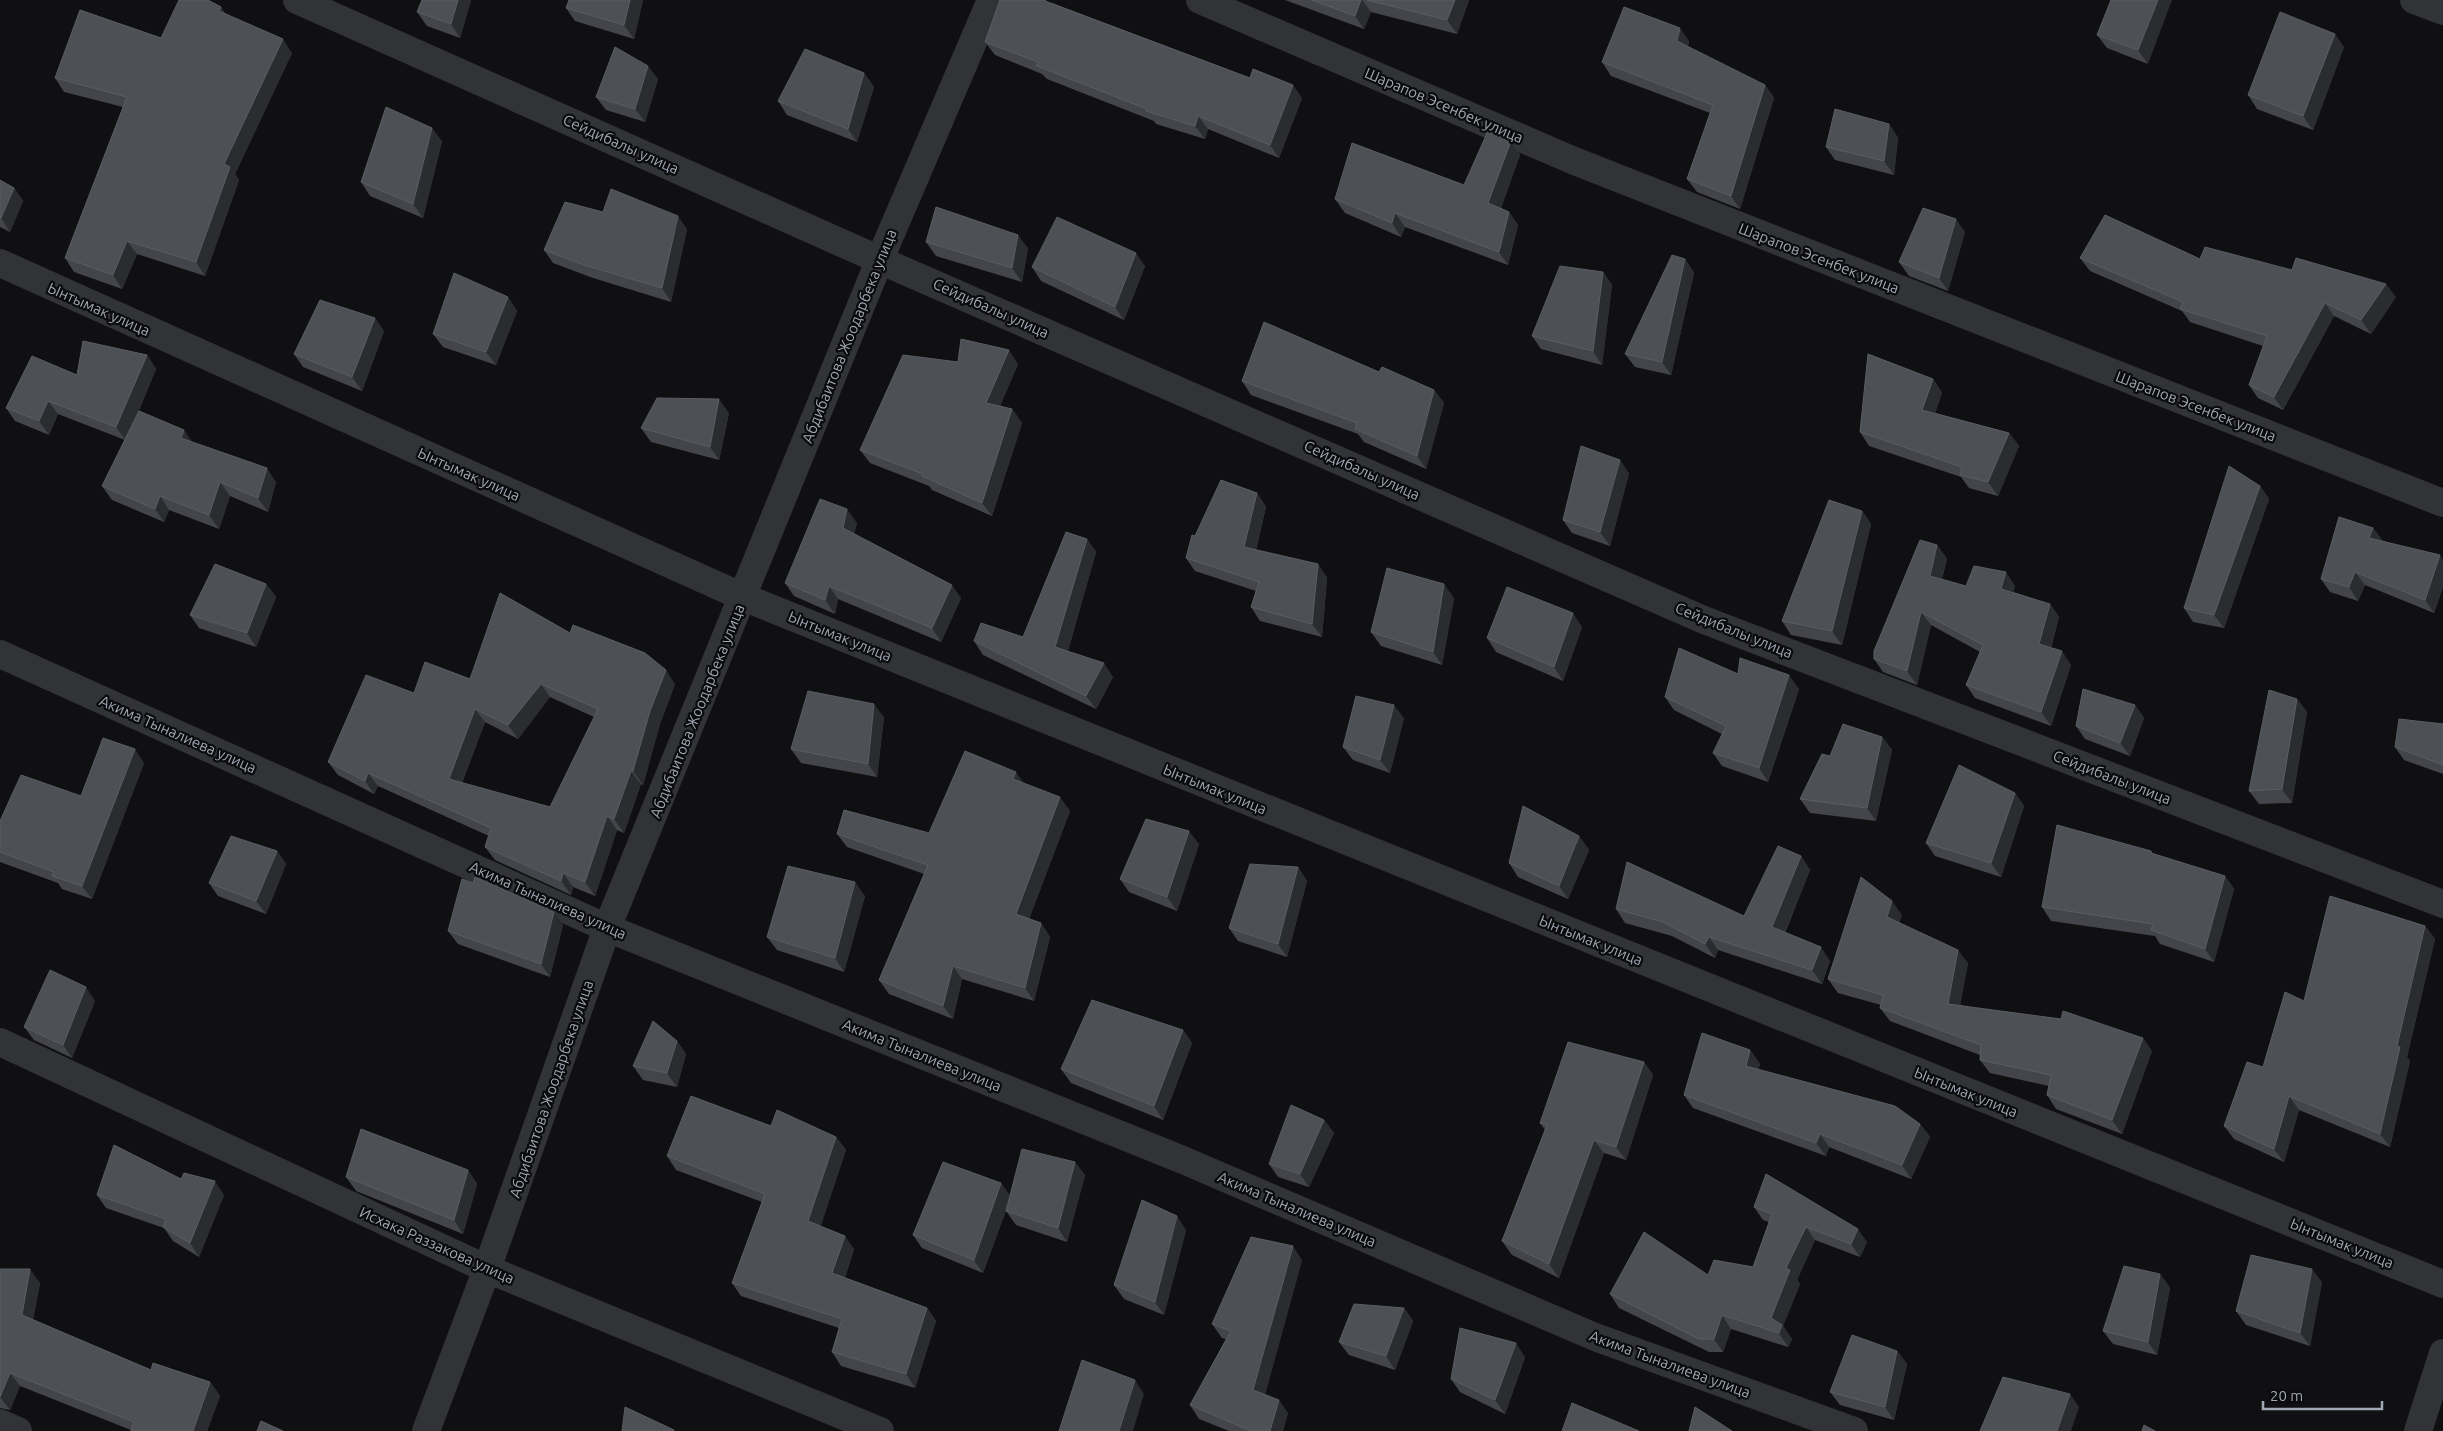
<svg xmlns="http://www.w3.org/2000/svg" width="2443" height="1431" viewBox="0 0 2443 1431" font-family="Ubuntu,sans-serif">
  <rect width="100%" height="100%" fill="#101012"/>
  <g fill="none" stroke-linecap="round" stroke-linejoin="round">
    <g stroke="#313337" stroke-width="28">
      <polyline points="297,0 900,269 1704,620 2443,904"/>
      <polyline points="1200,0 1572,160 2443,503"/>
      <polyline points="2414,0 2443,11"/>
      <polyline points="0,263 743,597 2443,1284"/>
      <polyline points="0,654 607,928 1183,1160 1595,1337 1854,1431"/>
      <polyline points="0,1042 487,1269 880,1431"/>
      <polyline points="0,1423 18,1431"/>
      <polyline points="426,1431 487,1269 607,928 880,259 991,0"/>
      <polyline points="2418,1431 2443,1353"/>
    </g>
  </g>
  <g fill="#43454a" fill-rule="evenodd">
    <polygon points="422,0 471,0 460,38 427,26 417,12"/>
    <polygon points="569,0 643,0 634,39 575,21 566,8"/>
    <polygon points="1285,0 1469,0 1457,34 1371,12 1364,29"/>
    <polygon points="2111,0 2148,64 2107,48 2097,35"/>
    <polygon points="1052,3 1302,98 1279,158 1208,129 1205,139 1156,124 1154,121 1047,79 1042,74 995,55 985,42"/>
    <polygon points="221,7 226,15 292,53 235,174 239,180 205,276 137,254 122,289 74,272 65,258 123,107 64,92 55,78 161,38"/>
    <polygon points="1689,41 1688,47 1765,85 1774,98 1740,209 1697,192 1687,179 1710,113 1611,76 1602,62"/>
    <polygon points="2344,47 2313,130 2257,109 2248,95"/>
    <polygon points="864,73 874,87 857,142 787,115 778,101"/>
    <polygon points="658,79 645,122 606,110 596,97"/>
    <polygon points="1889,124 1898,138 1894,175 1835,160 1826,147"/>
    <polygon points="442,141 423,218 370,196 361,182"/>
    <polygon points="1511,141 1520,155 1501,208 1509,212 1518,225 1508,265 1405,227 1401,237 1345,213 1335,199 1464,185"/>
    <polygon points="0,180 14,188 23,201 10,232 0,227"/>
    <polygon points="603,212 687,229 671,302 593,278 553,263 544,250"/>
    <polygon points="1965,232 1948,291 1909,276 1899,262"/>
    <polygon points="926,242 1028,248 1022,282 936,256"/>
    <polygon points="2080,258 2200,259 2292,270 2396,297 2371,334 2334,316 2283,410 2258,398 2249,385 2263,346 2190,322 2182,311 2090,271"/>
    <polygon points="1685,259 1694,273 1671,375 1635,367 1625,354"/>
    <polygon points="1145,266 1124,320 1041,281 1032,267"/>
    <polygon points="1603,272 1612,285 1602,365 1541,349 1532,336"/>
    <polygon points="508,297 517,311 496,365 443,347 433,334"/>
    <polygon points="384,331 362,391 303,367 294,354"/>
    <polygon points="147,355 156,369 133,425 184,430 192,442 276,482 268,512 230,496 219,529 169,510 164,522 112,500 102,486 125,440 58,414 49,435 15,421 6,408 77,375"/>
    <polygon points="958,362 1018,364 1000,406 1012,409 1022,423 992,516 932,490 929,486 870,463 860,450"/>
    <polygon points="1379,372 1434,390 1444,403 1426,469 1364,442 1358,434 1251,395 1242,381"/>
    <polygon points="1933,379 1942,393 1935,413 2009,433 2019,446 1998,496 1969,488 1961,477 1869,446 1860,432"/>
    <polygon points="729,413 719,460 651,442 641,428"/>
    <polygon points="1629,473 1610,546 1572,533 1563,520"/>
    <polygon points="2260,486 2269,499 2224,628 2193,622 2184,608"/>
    <polygon points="1257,493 1266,507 1256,550 1318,564 1327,578 1322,637 1260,621 1251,607 1256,591 1195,571 1186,558 1195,536"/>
    <polygon points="1862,511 1871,524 1842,645 1791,635 1782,621"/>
    <polygon points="857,523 854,534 961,598 941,642 838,599 835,614 794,596 785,583"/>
    <polygon points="2373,528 2383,541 2443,560 2443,587 2434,613 2365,585 2358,601 2330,592 2321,579"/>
    <polygon points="1087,539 1096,552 1068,651 1113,677 1096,709 983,655 974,641 1023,637"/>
    <polygon points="1937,545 1947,559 1942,579 1966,586 2015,586 2013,592 2050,604 2059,617 2051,648 2071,665 2051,726 1975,698 1966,685 1980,652 1931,625 1917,685 1883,672 1874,659"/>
    <polygon points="266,584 276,597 256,647 199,628 190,615"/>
    <polygon points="1454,598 1442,665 1381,646 1371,632"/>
    <polygon points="1582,627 1563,681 1496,652 1487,638"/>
    <path d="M570,633L675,684L660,724L643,785L641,784L624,833L617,830L595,896L573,887L571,895L495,860L485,847L489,836L378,786L374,794L338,775L328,762L414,693L470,679ZM550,697L594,717L550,807L462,783L485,722L518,739Z"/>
    <polygon points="1738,674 1799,689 1768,782 1722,766 1713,753 1722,734 1674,710 1665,697"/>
    <polygon points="2297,699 2307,712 2292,803 2259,804 2249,791"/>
    <polygon points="2135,705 2144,718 2130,756 2085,739 2076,726"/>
    <polygon points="884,717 877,777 801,763 791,749"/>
    <polygon points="1404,718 1390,773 1353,760 1343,747"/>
    <polygon points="2443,724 2443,774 2404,760 2395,747"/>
    <polygon points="1882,737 1892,750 1876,821 1810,813 1800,799"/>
    <polygon points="144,763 92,899 62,889 58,883 0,862 0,821 81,796"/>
    <polygon points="1024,783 1070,811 1029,919 1041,923 1050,937 1034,1001 962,979 953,1019 889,994 879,980 924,874 847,847 837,834 929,833"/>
    <polygon points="2015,793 2024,806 2001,877 1935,856 1926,843"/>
    <polygon points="1579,836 1589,850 1568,899 1518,877 1509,863"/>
    <polygon points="1199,844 1177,911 1129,892 1120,879"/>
    <polygon points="277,851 286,864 266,914 218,896 209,883"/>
    <polygon points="2151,851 2153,854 2225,876 2234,889 2214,962 2160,944 2155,936 2051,921 2042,907"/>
    <polygon points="1801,856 1810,870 1785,933 1830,961 1822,984 1718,950 1715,958 1672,936 1625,923 1616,909 1744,916"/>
    <polygon points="1298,867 1307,881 1287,957 1238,941 1229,928"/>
    <polygon points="865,896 844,972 777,950 767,937"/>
    <polygon points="1902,915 1899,923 1968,963 1960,1005 2152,1051 2122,1134 2056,1109 2047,1095 2049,1086 1990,1073 1980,1060 1980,1055 1890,1021 1880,1008 1881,1005 1838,993 1828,979"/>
    <polygon points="563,925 550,977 458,944 448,931"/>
    <polygon points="2425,926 2435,939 2407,1057 2410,1061 2390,1147 2299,1110 2284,1162 2234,1139 2224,1126 2263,1067 2304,1001"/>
    <polygon points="95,1001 72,1058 34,1040 24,1027"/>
    <polygon points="1183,1030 1192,1043 1163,1120 1071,1083 1061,1069"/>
    <polygon points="677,1041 686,1054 677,1087 643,1080 633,1066"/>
    <polygon points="1750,1050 1760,1064 1758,1070 1920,1124 1930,1137 1911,1179 1829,1147 1826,1156 1693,1108 1684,1095"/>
    <polygon points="1644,1062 1653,1075 1626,1160 1604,1153 1559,1278 1512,1255 1502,1241 1545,1130 1540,1123"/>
    <polygon points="1324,1120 1334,1133 1309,1187 1278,1177 1269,1164"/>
    <polygon points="771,1126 836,1137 846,1150 820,1226 854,1249 845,1278 927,1308 936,1321 915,1388 841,1366 832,1352 839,1328 741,1296 732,1283 762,1202 676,1170 667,1156"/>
    <polygon points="1075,1162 1085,1175 1067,1242 1016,1225 1006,1211 1008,1205 983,1273 922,1248 913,1235 1001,1183 1010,1196"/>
    <polygon points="468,1170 477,1184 463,1234 356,1191 346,1177"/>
    <polygon points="181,1179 224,1195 199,1257 173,1241 164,1228 106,1208 97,1195"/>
    <polygon points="1754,1207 1867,1242 1860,1257 1815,1240 1797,1280 1800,1284 1783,1326 1792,1339 1788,1347 1731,1329 1723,1352 1709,1352 1619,1308 1610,1294 1753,1267 1769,1222 1763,1220"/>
    <polygon points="1186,1230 1164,1315 1124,1299 1114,1285"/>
    <polygon points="1302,1260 1265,1394 1288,1413 1283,1431 1229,1431 1199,1419 1190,1405 1226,1339 1222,1338 1212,1324"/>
    <polygon points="0,1269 40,1283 33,1320 151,1370 210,1382 220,1396 207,1431 131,1431 131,1430 20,1386 10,1410 0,1408"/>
    <polygon points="2160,1274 2170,1288 2157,1355 2113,1344 2103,1331"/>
    <polygon points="2322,1282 2310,1346 2246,1325 2236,1311"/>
    <polygon points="1404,1308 1413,1321 1395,1370 1349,1355 1339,1342"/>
    <polygon points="1897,1351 1907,1364 1894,1420 1840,1405 1830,1392"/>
    <polygon points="1525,1357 1505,1414 1460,1392 1451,1379"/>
  </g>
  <g fill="#2a2c2f">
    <polygon points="458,0 471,0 460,38 451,24"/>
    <polygon points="630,0 643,0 634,39 624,25"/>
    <polygon points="1361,0 1362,0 1371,12 1364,29 1355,16"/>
    <polygon points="1455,0 1469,0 1457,34 1447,20"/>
    <polygon points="2158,0 2172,0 2148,64 2138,50"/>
    <polygon points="221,7 230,21 219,11"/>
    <polygon points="1680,28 1689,41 1686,55 1677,41"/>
    <polygon points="2335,34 2344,47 2313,130 2303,116"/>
    <polygon points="283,39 292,53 235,174 239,180 205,276 196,262 224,164"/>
    <polygon points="648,66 658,79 645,122 635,109"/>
    <polygon points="864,73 874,87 857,142 848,129"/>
    <polygon points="1293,85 1302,98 1279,158 1270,145"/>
    <polygon points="1765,85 1774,98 1740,209 1731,196"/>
    <polygon points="1198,116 1208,129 1205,139 1195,126"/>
    <polygon points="1889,124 1898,138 1894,175 1884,161"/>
    <polygon points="432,128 442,141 423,218 413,204"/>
    <polygon points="1511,141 1520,155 1498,216 1488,203"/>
    <polygon points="14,188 23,201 10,232 1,218"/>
    <polygon points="1509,212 1518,225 1508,265 1499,252"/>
    <polygon points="1395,213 1405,227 1401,237 1392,223"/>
    <polygon points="678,216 687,229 671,302 662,288"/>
    <polygon points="1956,219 1965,232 1948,291 1939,278"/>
    <polygon points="1018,235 1028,248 1022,282 1012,268"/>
    <polygon points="127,241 137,254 122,289 113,275"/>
    <polygon points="1136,253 1145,266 1124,320 1115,307"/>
    <polygon points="1685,259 1694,273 1671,375 1662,362"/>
    <polygon points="1603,272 1612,285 1602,365 1593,351"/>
    <polygon points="2386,284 2396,297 2371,334 2361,320"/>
    <polygon points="508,297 517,311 496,365 486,352"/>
    <polygon points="2325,303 2334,316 2283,410 2274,397"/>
    <polygon points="375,318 384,331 362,391 352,377"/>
    <polygon points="1009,350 1018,364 996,416 986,403"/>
    <polygon points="147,355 156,369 126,441 116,427"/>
    <polygon points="1933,379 1942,393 1932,423 1922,410"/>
    <polygon points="1434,390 1444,403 1426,469 1417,456"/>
    <polygon points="719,399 729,413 719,460 710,447"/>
    <polygon points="48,401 58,414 49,435 39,421"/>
    <polygon points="1012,409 1022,423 992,516 982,503"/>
    <polygon points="184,430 193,444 181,438"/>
    <polygon points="2009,433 2019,446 1998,496 1988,482"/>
    <polygon points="1620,460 1629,473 1610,546 1600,532"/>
    <polygon points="267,468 276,482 268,512 258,498"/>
    <polygon points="220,482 230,496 219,529 209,515"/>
    <polygon points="2260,486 2269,499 2224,628 2214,615"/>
    <polygon points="1257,493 1266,507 1253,561 1244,547"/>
    <polygon points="160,496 169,510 164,522 155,509"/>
    <polygon points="847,509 857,523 852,542 843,528"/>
    <polygon points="1862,511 1871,524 1842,645 1832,631"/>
    <polygon points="2373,528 2383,541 2369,538"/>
    <polygon points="1087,539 1096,552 1065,661 1055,647"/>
    <polygon points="1937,545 1947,559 1939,589 1930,576"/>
    <polygon points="2440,555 2443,560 2443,587 2434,613 2425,600"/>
    <polygon points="1318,564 1327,578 1322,637 1312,624"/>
    <polygon points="2006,572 2015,586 2010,602 2001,589"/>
    <polygon points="2355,572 2365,585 2358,601 2349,587"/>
    <polygon points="266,584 276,597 256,647 247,633"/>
    <polygon points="1444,584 1454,598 1442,665 1433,652"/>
    <polygon points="952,585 961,598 941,642 932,628"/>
    <polygon points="829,586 838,599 835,614 825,600"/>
    <polygon points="2050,604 2059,617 2048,657 2039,644"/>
    <polygon points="1921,612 1931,625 1917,685 1907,671"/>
    <polygon points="1573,613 1582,627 1563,681 1554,667"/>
    <polygon points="2062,651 2071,665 2051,726 2041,712"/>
    <polygon points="1104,663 1113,677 1096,709 1086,696"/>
    <polygon points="666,670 675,684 660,724 643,785 633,771 650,711"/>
    <polygon points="1789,675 1799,689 1768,782 1759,768"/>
    <polygon points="541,684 550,697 518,739 508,725"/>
    <polygon points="2297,699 2307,712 2292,803 2282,789"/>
    <polygon points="874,704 884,717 877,777 868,764"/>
    <polygon points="1394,705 1404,718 1390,773 1380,760"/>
    <polygon points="2135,705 2144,718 2130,756 2120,743"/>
    <polygon points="475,709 485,722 458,793 449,779"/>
    <polygon points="1882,737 1892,750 1876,821 1867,808"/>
    <polygon points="135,749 144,763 92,899 82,886"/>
    <polygon points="631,771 641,784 624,833 614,819"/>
    <polygon points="1016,772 1025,785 1013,779"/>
    <polygon points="368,773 378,786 374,794 365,781"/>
    <polygon points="2015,793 2024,806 2001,877 1991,863"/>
    <polygon points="1060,797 1070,811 1026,927 1016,914"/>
    <polygon points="607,816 617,830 595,896 585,882"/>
    <polygon points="1189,831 1199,844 1177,911 1167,897"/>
    <polygon points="1579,836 1589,850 1568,899 1559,886"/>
    <polygon points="277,851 286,864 266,914 256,901"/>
    <polygon points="1801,856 1810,870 1781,941 1772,927"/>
    <polygon points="1298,867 1307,881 1287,957 1278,944"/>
    <polygon points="563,873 573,887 571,895 561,881"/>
    <polygon points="2225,876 2234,889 2214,962 2205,949"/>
    <polygon points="855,882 865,896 844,972 835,958"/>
    <polygon points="1892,901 1902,915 1896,931 1887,917"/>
    <polygon points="554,912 563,925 550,977 541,964"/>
    <polygon points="1041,923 1050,937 1034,1001 1025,988"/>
    <polygon points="2425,926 2435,939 2407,1057 2410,1061 2390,1147 2380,1134 2397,1046"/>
    <polygon points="1709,937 1718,950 1715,958 1705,944"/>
    <polygon points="1821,947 1830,961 1822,984 1812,970"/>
    <polygon points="1958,950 1968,963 1958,1017 1948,1004"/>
    <polygon points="953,966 962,979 953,1019 943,1006"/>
    <polygon points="86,987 95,1001 72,1058 63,1045"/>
    <polygon points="1183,1030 1192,1043 1163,1120 1154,1106"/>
    <polygon points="2143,1038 2152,1051 2122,1134 2112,1120"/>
    <polygon points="677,1041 686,1054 677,1087 667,1073"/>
    <polygon points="1750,1050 1760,1064 1755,1080 1746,1066"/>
    <polygon points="1644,1062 1653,1075 1626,1160 1616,1147"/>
    <polygon points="2289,1096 2299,1110 2284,1162 2274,1149"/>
    <polygon points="1324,1120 1334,1133 1309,1187 1300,1174"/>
    <polygon points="1920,1124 1930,1137 1911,1179 1902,1165"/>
    <polygon points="1820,1134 1829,1147 1826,1156 1816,1143"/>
    <polygon points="836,1137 846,1150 818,1235 808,1221"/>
    <polygon points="1594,1140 1604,1153 1559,1278 1549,1264"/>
    <polygon points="1075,1162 1085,1175 1067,1242 1058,1228"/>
    <polygon points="468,1170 477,1184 463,1234 454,1220"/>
    <polygon points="215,1181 224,1195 199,1257 190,1243"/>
    <polygon points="1001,1183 1011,1197 983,1273 974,1260"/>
    <polygon points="1177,1216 1186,1230 1164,1315 1155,1302"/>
    <polygon points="1806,1227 1815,1240 1797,1280 1800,1284 1783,1326 1792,1339 1788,1347 1779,1333 1771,1318 1786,1268"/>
    <polygon points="1858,1229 1867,1242 1860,1257 1851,1244"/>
    <polygon points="845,1236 854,1249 842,1287 832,1273"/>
    <polygon points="1293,1246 1302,1260 1263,1403 1253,1390"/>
    <polygon points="30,1269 40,1283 31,1329 22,1315"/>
    <polygon points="2312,1269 2322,1282 2310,1346 2300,1333"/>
    <polygon points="2160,1274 2170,1288 2157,1355 2148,1342"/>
    <polygon points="927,1308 936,1321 915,1388 906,1374"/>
    <polygon points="1404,1308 1413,1321 1395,1370 1386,1356"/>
    <polygon points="1722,1315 1731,1329 1723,1352 1714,1339"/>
    <polygon points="1516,1343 1525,1357 1505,1414 1495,1400"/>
    <polygon points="1897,1351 1907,1364 1894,1420 1885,1407"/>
    <polygon points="10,1373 20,1386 10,1410 0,1397"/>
    <polygon points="1135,1380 1144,1394 1133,1431 1119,1431"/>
    <polygon points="210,1382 220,1396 207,1431 193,1431"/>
    <polygon points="2070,1394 2079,1407 2071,1431 2057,1431"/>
    <polygon points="1279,1400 1288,1413 1283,1431 1270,1431"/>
  </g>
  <g fill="#4d5055" stroke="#5a5e64" fill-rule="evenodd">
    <polygon points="179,0 208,0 221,7 219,11 283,39 224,164 230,167 196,262 127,241 113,275 65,258 127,97 55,78 80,10 161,38"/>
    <polygon points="422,0 458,0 451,24 417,12"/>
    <polygon points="569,0 630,0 624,25 566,8"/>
    <polygon points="1000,0 1046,0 1045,1 1250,78 1253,69 1293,85 1270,145 1198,116 1195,126 1146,111 1147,109 1037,66 1038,62 985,42"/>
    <polygon points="1312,0 1361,0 1355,16"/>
    <polygon points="1367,0 1455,0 1447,20"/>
    <polygon points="2111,0 2158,0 2138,50 2097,35"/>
    <polygon points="1624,7 1680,28 1677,41 1765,85 1731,196 1687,179 1713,105 1602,62"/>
    <polygon points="2280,12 2335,34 2303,116 2248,95"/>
    <polygon points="615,47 648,66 635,109 596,97"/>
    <polygon points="805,49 864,73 848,129 778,101"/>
    <polygon points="386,107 432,128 413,204 361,182"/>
    <polygon points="1835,109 1889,124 1884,161 1826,147"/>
    <polygon points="1488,131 1511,141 1488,203 1509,212 1499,252 1395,213 1392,223 1335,199 1352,143 1464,185"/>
    <polygon points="0,180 14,188 1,218 0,218"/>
    <polygon points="611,189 678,216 662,288 584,265 544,250 565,202 603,212"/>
    <polygon points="936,207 1018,235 1012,268 926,242"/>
    <polygon points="1923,208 1956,219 1939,278 1899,262"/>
    <polygon points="2105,215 2200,259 2205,247 2292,270 2296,258 2386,284 2361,320 2325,303 2274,397 2249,385 2267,336 2180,309 2183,302 2080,258"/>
    <polygon points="1057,217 1136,253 1115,307 1032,267"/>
    <polygon points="1672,255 1685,259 1662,362 1625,354"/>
    <polygon points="1560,266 1603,272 1593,351 1532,336"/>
    <polygon points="454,273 508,297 486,352 433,334"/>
    <polygon points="320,300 375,318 352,377 294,354"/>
    <polygon points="1264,322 1379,372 1382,367 1434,390 1417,456 1355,429 1357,423 1242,381"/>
    <polygon points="961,339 1009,350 986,403 1012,409 982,503 922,476 923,474 860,450 903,355 958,362"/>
    <polygon points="83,341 147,355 116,427 48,401 39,421 6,408 32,356 77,375"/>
    <polygon points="1868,354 1933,379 1922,410 2009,433 1988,482 1960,475 1962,467 1860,432"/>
    <polygon points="657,398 719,399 710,447 641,428"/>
    <polygon points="139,411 184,430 181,438 267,468 258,498 220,482 209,515 160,496 155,509 102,486"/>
    <polygon points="1581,446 1620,460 1600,532 1563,520"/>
    <polygon points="2229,466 2260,486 2214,615 2184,608"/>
    <polygon points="1221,480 1257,493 1244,547 1318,564 1312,624 1251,607 1259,582 1186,558 1192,535 1195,536"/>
    <polygon points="820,499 847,509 843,528 952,585 932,628 829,586 825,600 785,583"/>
    <polygon points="1829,500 1862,511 1832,631 1782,621"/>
    <polygon points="2339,517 2373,528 2369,538 2440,555 2425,600 2355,572 2349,587 2321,579"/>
    <polygon points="1066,532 1087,539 1055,647 1104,663 1086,696 974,641 981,623 1023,637"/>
    <polygon points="1920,540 1937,545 1930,576 1966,586 1974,566 2006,572 2001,589 2050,604 2039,644 2062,651 2041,712 1966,685 1983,645 1921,612 1907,671 1874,659 1874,651"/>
    <polygon points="215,564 266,584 247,633 190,615"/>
    <polygon points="1387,568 1444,584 1433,652 1371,632"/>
    <polygon points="1507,587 1573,613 1554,667 1487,638"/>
    <path d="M500,593L570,633L573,625L645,653L666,670L650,711L633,771H631L614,819L607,816L585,882L563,873L561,881L485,847L491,828L368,773L365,781L328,762L366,675L414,693L425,662L470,679ZM541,684L598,709L550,807L449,779L475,709L508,725Z"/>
    <polygon points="1679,648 1738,674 1740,658 1789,675 1759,768 1713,753 1726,726 1665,697"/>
    <polygon points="2083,689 2135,705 2120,743 2076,726"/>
    <polygon points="2269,690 2297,699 2282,789 2249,791"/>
    <polygon points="808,691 874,704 868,764 791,749"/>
    <polygon points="1356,696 1394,705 1380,760 1343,747"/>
    <polygon points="2399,719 2443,724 2443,765 2395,747"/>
    <polygon points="1843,724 1882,737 1867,808 1800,799 1822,754 1830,756"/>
    <polygon points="103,738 135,749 82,886 52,876 54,872 0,852 0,821 21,775 81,796"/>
    <polygon points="965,751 1016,772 1013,779 1060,797 1016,914 1041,923 1025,988 953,966 943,1006 879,980 928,865 837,834 844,810 929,833"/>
    <polygon points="1959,765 2015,793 1991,863 1926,843"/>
    <polygon points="1523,806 1579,836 1559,886 1509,863"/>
    <polygon points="1146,819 1189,831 1167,897 1120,879"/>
    <polygon points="2057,825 2151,851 2151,853 2225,876 2205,949 2151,930 2153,924 2042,907"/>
    <polygon points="231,836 277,851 256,901 209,883"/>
    <polygon points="1778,846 1801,856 1772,927 1821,947 1812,970 1709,937 1705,944 1663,922 1616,909 1627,862 1744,916"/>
    <polygon points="1250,864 1298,867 1278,944 1229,928"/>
    <polygon points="788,866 855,882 835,958 767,937"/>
    <polygon points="475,877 554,912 541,964 448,931 462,879 473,883"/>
    <polygon points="1861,877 1892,901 1887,917 1958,950 1948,1004 2061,1019 2063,1011 2143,1038 2112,1120 2047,1095 2051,1075 1980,1060 1981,1045 1880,1008 1883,995 1828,979"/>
    <polygon points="2330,896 2425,926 2397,1046 2400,1047 2380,1134 2289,1096 2274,1149 2224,1126 2247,1062 2263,1067 2285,992 2304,1001"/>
    <polygon points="50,970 86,987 63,1045 24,1027"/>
    <polygon points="1092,1000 1183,1030 1154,1106 1061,1069"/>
    <polygon points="653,1021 677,1041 667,1073 633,1066"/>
    <polygon points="1702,1033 1750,1050 1746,1066 1895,1106 1920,1124 1902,1165 1820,1134 1816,1143 1684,1095"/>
    <polygon points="1568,1042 1644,1062 1616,1147 1594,1140 1549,1264 1502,1241 1547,1125 1540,1123"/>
    <polygon points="691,1096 771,1126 777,1110 836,1137 808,1221 845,1236 832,1273 927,1308 906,1374 832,1352 842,1319 732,1283 765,1194 667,1156"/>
    <polygon points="1291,1105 1324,1120 1300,1174 1269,1164"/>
    <polygon points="361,1129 468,1170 454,1220 346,1177"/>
    <polygon points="114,1145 181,1179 184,1173 215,1181 190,1243 163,1227 166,1219 97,1195"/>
    <polygon points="1022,1149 1075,1162 1058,1228 1006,1211"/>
    <polygon points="943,1162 1001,1183 974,1260 913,1235"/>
    <polygon points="1766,1174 1858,1229 1851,1244 1806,1227 1786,1268 1790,1270 1771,1318 1782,1325 1779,1333 1722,1315 1714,1339 1699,1339 1610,1294 1644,1232 1708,1275 1714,1260 1753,1267 1772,1214 1754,1207"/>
    <polygon points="1142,1200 1177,1216 1155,1302 1114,1285"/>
    <polygon points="1251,1237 1293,1246 1253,1390 1279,1400 1270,1431 1251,1431 1190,1405 1231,1331 1212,1324"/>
    <polygon points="2251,1255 2312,1269 2300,1333 2236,1311"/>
    <polygon points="2124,1266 2160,1274 2148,1342 2103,1331"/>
    <polygon points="0,1269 30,1269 22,1315 151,1370 153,1363 210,1382 193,1431 131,1431 134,1422 10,1373 0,1397"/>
    <polygon points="1354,1304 1404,1308 1386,1356 1339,1342"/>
    <polygon points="1460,1328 1516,1343 1495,1400 1451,1379"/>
    <polygon points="1852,1335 1897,1351 1885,1407 1830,1392"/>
    <polygon points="1082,1360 1135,1380 1119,1431 1059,1431"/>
    <polygon points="2003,1377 2070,1394 2057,1431 1980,1431"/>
    <polygon points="1572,1403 1639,1431 1562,1431"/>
    <polygon points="625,1407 674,1430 674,1431 622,1431"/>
    <polygon points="1695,1407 1732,1431 1689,1431"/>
    <polygon points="261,1421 283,1431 257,1431"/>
    <polygon points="2144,1425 2155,1431 2142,1431"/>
  </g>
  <g text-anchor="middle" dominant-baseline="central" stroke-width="4.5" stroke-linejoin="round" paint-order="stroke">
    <g font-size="15" fill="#a1a8b3" stroke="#0b0b0d">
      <text transform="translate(1444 105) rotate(23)">Шарапов Эсенбек улица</text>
      <text transform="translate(621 144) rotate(24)">Сейдибалы улица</text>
      <text transform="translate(1819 258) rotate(21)">Шарапов Эсенбек улица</text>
      <text transform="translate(991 308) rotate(24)">Сейдибалы улица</text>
      <text transform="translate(99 309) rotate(24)">Ынтымак улица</text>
      <text transform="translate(849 336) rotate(-68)">Абдибаитова Жоодарбека улица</text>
      <text transform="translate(2196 406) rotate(21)">Шарапов Эсенбек улица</text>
      <text transform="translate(1362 470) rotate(24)">Сейдибалы улица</text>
      <text transform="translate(469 474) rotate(24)">Ынтымак улица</text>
      <text transform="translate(1734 630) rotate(22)">Сейдибалы улица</text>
      <text transform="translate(840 636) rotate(22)">Ынтымак улица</text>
      <text transform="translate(697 711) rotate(-68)">Абдибаитова Жоодарбека улица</text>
      <text transform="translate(178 734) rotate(24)">Акима Тыналиева улица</text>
      <text transform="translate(2112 777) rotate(21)">Сейдибалы улица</text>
      <text transform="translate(1215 789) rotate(22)">Ынтымак улица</text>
      <text transform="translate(548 900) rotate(24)">Акима Тыналиева улица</text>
      <text transform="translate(1591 940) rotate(22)">Ынтымак улица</text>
      <text transform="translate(922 1055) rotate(22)">Акима Тыналиева улица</text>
      <text transform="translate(551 1089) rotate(-71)">Абдибаитова Жоодарбека улица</text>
      <text transform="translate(1966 1092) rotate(22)">Ынтымак улица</text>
      <text transform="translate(1297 1209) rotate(23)">Акима Тыналиева улица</text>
      <text transform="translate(2342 1243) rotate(22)">Ынтымак улица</text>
      <text transform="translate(437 1245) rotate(24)">Исхака Раззакова улица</text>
      <text transform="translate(1670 1364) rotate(20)">Акима Тыналиева улица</text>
    </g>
  </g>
  <path d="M2263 1401v8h119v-8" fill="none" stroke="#a1a8b3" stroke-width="2.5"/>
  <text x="2270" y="1401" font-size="15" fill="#a1a8b3" stroke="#0b0b0d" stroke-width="4" paint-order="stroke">20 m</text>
</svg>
